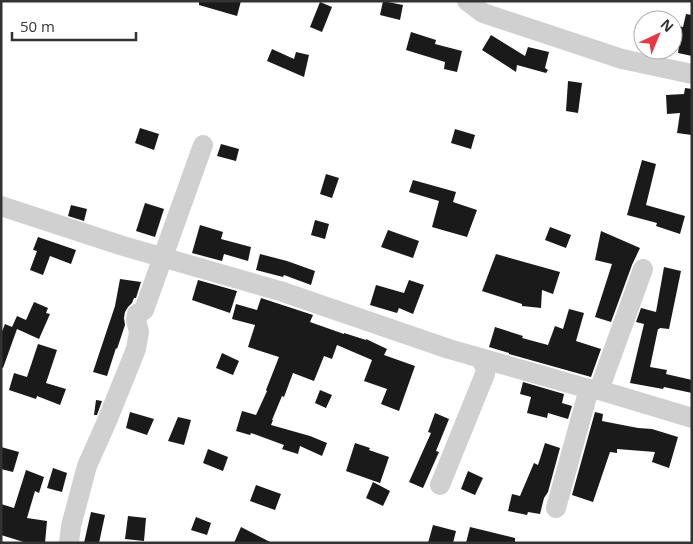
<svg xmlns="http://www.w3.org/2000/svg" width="693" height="544" viewBox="0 0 693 544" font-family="'Open Sans',sans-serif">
  <rect width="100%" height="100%" fill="#fff"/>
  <g fill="#1a1a1a">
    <polygon points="199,1 241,1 237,16 199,5"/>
    <polygon points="383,1 403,5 400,20 380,15"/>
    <polygon points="320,2 332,7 322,32 310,27"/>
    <polygon points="686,14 692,15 692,56 678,53 680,40 676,39 678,26 683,27"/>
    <polygon points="411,32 436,40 435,44 462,51 457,72 444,69 445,62 406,50"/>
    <polygon points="491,35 525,56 528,47 549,52 545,68 548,70 546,73 517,65 516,72 482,50"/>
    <polygon points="272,49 294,59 296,52 309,55 304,77 267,61"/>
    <polygon points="568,81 582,83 578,113 566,111"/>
    <polygon points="685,88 692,89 692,135 677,133 680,113 667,114 666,95 684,94"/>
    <polygon points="140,128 159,134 154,150 135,143"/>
    <polygon points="455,129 475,135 471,149 451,143"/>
    <polygon points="221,144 239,149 236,161 217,156"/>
    <polygon points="642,160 656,164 646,205 685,216 680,234 656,226 657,223 627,215"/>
    <polygon points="326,174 339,178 332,198 320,194"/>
    <polygon points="413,180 456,192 453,202 477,210 467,237 432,227 439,201 409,192"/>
    <polygon points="145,203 164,209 155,237 136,231"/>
    <polygon points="71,205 87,209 84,221 68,216"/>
    <polygon points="315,220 329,224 325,239 311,235"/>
    <polygon points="200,225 223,232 221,239 251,247 248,261 224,254 222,261 192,253"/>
    <polygon points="550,227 571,235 566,248 545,240"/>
    <polygon points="388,230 419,241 413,258 381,247"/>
    <polygon points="601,231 640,248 632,265 611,322 595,317 612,264 595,260"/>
    <polygon points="38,237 76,250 71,264 50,256 43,275 30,270 37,251 33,250"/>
    <polygon points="260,254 287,261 315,271 311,285 284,275 283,277 256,270"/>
    <polygon points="496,254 560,272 553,294 542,290 541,308 522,306 522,304 482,291"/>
    <polygon points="664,267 681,271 669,329 660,328 659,329 658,329 650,367 667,370 666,374 692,380 692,393 664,387 663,389 630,383 644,324 636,322 641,308 656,312"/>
    <polygon points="120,279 141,282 136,298 134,298 132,303 128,307 125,312 124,318 125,325 117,349 116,348 107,376 93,372 115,306"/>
    <polygon points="198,280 237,291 230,313 192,300"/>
    <polygon points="409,280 424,285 413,314 399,308 397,313 370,305 376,285 404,293"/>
    <polygon points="261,298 313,315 310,322 344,334 344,333 366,340 366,339 387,349 384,355 415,366 399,411 381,404 387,389 364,381 372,360 337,345 332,359 324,356 314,381 293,373 284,397 282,396 272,420 273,420 271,425 310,436 327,443 322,456 300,446 298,454 282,449 284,445 251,433 250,435 236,431 242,411 256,415 267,391 266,390 279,357 248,347 255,325 232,319 236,304 257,310"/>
    <polygon points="34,302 48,308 46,313 50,314 39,339 17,329 3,368 1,367 1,334 5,324 12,327 17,316 26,320"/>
    <polygon points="569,309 584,313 576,341 601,349 591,377 509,354 509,353 489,347 495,327 523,336 522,338 548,345 555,326 563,329"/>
    <polygon points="38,344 57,350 46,383 66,389 60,405 37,396 36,399 9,390 14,373 27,377"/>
    <polygon points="222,353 239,361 233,375 216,368"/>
    <polygon points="523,382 564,394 562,403 572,406 568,419 548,413 547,418 527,413 531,397 520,394"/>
    <polygon points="320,390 332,395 326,408 315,403"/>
    <polygon points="96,400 102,401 97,415 94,415"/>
    <polygon points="130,412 154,419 147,435 126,428"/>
    <polygon points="595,412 603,414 602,421 638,428 652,429 678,437 669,468 652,462 655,452 617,449 617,453 610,452 593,502 572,495"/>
    <polygon points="435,413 449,419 436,451 439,452 423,488 409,482 431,433 428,432"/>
    <polygon points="178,417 191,420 184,445 168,441"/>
    <polygon points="355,443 370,448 369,450 389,457 380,483 346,471"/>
    <polygon points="545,443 560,448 548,492 544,498 540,514 528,512 527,515 508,511 512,494 520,496 534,463 538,465"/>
    <polygon points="1,447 19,452 13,472 1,469"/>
    <polygon points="208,449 228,457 223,471 203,463"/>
    <polygon points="53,468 67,473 62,492 47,488"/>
    <polygon points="26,470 44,477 39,493 35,491 27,518 47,521 45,543 27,543 1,535 1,504 14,508"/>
    <polygon points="468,471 483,478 475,495 461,489"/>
    <polygon points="373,482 390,491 383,506 366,498"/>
    <polygon points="256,485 281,494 275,510 250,501"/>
    <polygon points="91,512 105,515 99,543 84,543"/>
    <polygon points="128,516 146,518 144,541 125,539"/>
    <polygon points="196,517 211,523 207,535 191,530"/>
    <polygon points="433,525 456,531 453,543 428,543"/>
    <polygon points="241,527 272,543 234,543"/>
    <polygon points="470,527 515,538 515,543 466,543"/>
  </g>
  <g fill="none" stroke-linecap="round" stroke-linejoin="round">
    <g stroke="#d0d0d0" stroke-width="20">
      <polyline points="467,1 483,13 622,59 692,74"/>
      <polyline points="1,206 123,246 280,291 449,349 589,389 599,390 692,418"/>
      <polyline points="599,390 643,269"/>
      <polyline points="440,485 485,374 486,368 480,358"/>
      <polyline points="556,508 589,389"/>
      <polyline points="69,543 71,526 87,466 107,421 136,349 139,332 136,320 137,314 144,310 203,145"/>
    </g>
  </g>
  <rect width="693" height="544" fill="none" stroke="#333333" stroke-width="5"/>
  <g transform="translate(658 35) rotate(44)"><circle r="24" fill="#ffffff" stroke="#adadad"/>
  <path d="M0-4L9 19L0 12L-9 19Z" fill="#e63946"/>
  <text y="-8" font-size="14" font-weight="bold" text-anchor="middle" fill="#333333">N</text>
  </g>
  <path d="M12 32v8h124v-8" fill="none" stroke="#333333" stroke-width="2.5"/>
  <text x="20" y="32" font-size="15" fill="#333333" stroke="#ffffff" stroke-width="4" paint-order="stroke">50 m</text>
</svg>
